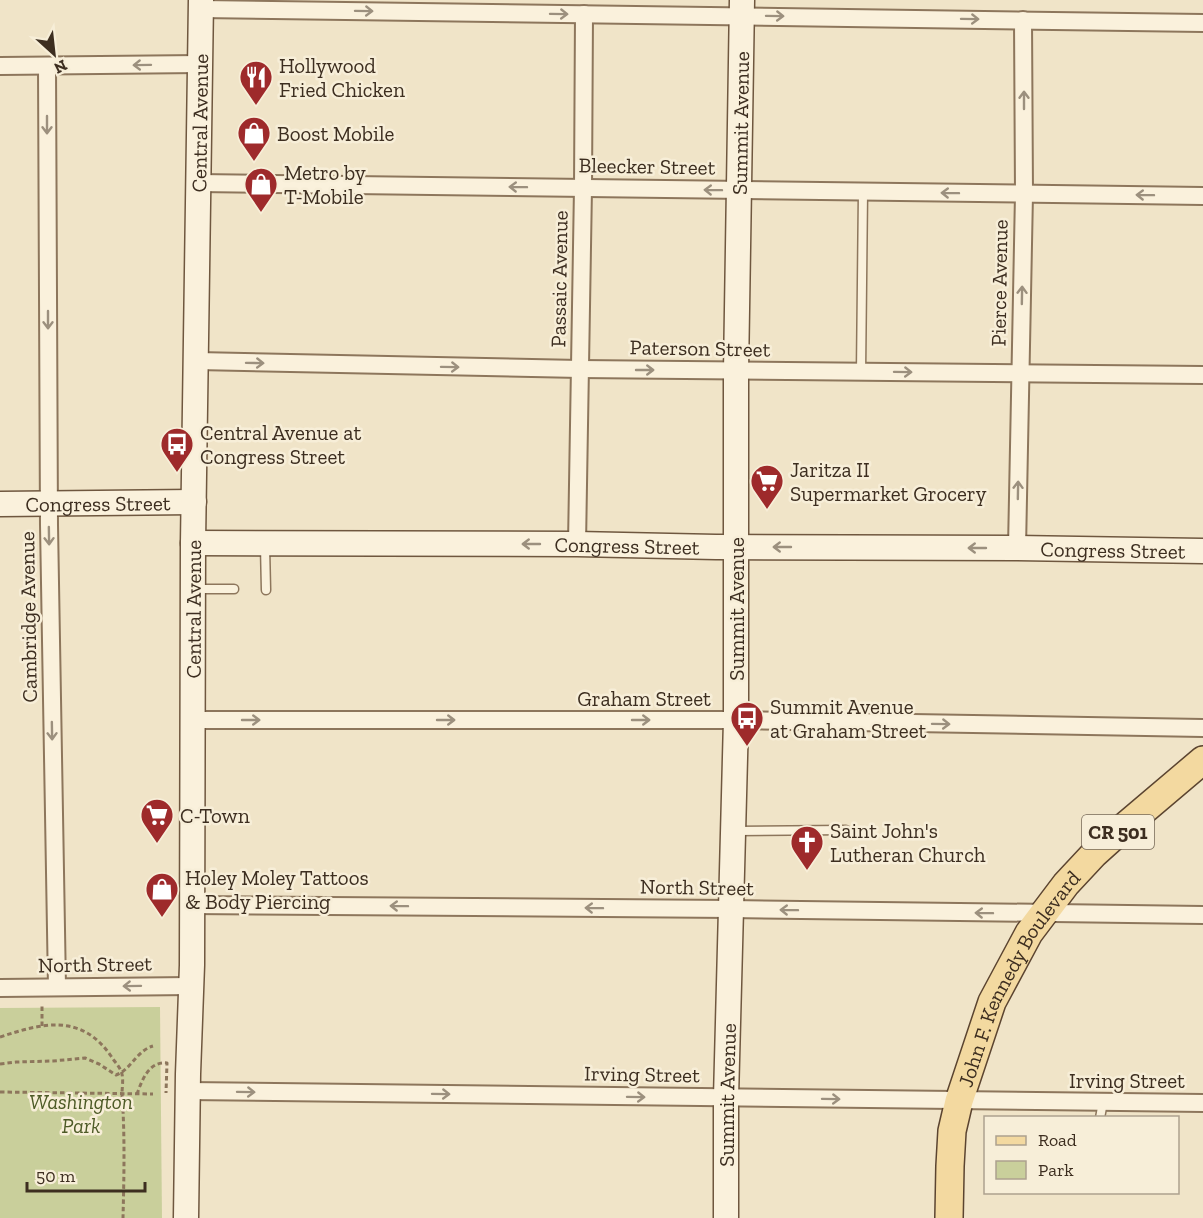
<svg xmlns="http://www.w3.org/2000/svg" width="1203" height="1218" viewBox="0 0 1203 1218" font-family="'Zilla Slab',serif">
  <rect width="100%" height="100%" fill="#f0e4c8"/>
  <polygon fill="#c9cf9b" points="160,1007 162,1218 0,1218 0,1008"/>
  <g fill="none" stroke-linecap="round" stroke-linejoin="round">
    <defs>
      <g id="lane">
        <polyline points="861,372 863,192"/>
        <polyline points="265,546 266,590"/>
        <polyline points="196,589 234,589"/>
        <polyline points="736,831 846,830"/>
        <polyline points="1100,1118 1103,1102"/>
      </g>
      <g id="street">
        <polyline points="201,9 1203,23"/>
        <polyline points="0,66 200,64"/>
        <polyline points="47,66 49,525 57,987"/>
        <polyline points="199,183 1203,196"/>
        <polyline points="197,361 580,369 1203,375"/>
        <polyline points="577,544 583,188 584,14"/>
        <polyline points="1017,548 1024,194 1023,20"/>
        <polyline points="192,720 736,720 1203,728"/>
        <polyline points="191,905 731,909 1203,915"/>
        <polyline points="0,988 191,986"/>
        <polyline points="188,1091 1203,1103"/>
      </g>
      <g id="secondary">
        <path id="s1" d="M0,504L194,502"/>
        <path id="s2" d="M193,543L577,544L716,547L1017,548L1203,551"/>
        <path id="s3" d="M186,1218L188,1074L192,965L193,543L201,0"/>
        <path id="s4" d="M726,1218V1098L736,720V371L742,0"/>
      </g>
      <g id="primary">
        <path id="s5" d="M949,1218L950,1166L952,1131L959,1101L992,1002L1029,933L1066,884L1094,854L1124,827L1203,760"/>
      </g>
    </defs>
    <use href="#lane" stroke="#8d765c" stroke-width="11"/>
    <use href="#street" stroke="#8d765c" stroke-width="20"/>
    <use href="#secondary" stroke="#6f573f" stroke-width="27"/>
    <use href="#primary" stroke="#5b4430" stroke-width="30"/>
    <g stroke="#8d765c" stroke-width="3" stroke-dasharray="4.5 3" stroke-linecap="butt">
      <polyline points="42,1026 42,1004"/>
      <path d="M0,1037C43,1023 81,1013 111,1056C114,1061 119,1066 121,1071C124,1078 122,1087 122,1094C125,1135 124,1177 123,1218"/>
      <path d="M0,1064L16,1062L53,1061L85,1058L99,1064L116,1075C132,1069 136,1051 153,1046"/>
      <polyline points="0,1092 153,1094"/>
      <path d="M137,1094C142,1080 149,1061 167,1063L166,1093"/>
    </g>
    <use href="#lane" stroke="#faf1dc" stroke-width="8"/>
    <use href="#street" stroke="#faf1dc" stroke-width="16"/>
    <use href="#secondary" stroke="#faf1dc" stroke-width="24"/>
    <use href="#primary" stroke="#f3d9a0" stroke-width="27"/>
  </g>
  <defs><path id="oneway-shaft" d="M-6 0H5M1.5-3L5.5 0L1.5 3" fill="none" stroke-width="1.6" stroke-linecap="round" stroke-linejoin="round" transform="scale(1.5)"/></defs>
  <g stroke="#9c907e">
    <use href="#oneway-shaft" transform="translate(364 11) rotate(1)"/>
    <use href="#oneway-shaft" transform="translate(559 14) rotate(1)"/>
    <use href="#oneway-shaft" transform="translate(775 16) rotate(1)"/>
    <use href="#oneway-shaft" transform="translate(970 19) rotate(1)"/>
    <use href="#oneway-shaft" transform="translate(142 65) rotate(179)"/>
    <use href="#oneway-shaft" transform="translate(1024 100) rotate(-90)"/>
    <use href="#oneway-shaft" transform="translate(47 125) rotate(90)"/>
    <use href="#oneway-shaft" transform="translate(518 187) rotate(-179)"/>
    <use href="#oneway-shaft" transform="translate(713 190) rotate(-179)"/>
    <use href="#oneway-shaft" transform="translate(950 193) rotate(-179)"/>
    <use href="#oneway-shaft" transform="translate(1145 195) rotate(-179)"/>
    <use href="#oneway-shaft" transform="translate(1022 295) rotate(-89)"/>
    <use href="#oneway-shaft" transform="translate(48 320) rotate(90)"/>
    <use href="#oneway-shaft" transform="translate(255 363) rotate(1)"/>
    <use href="#oneway-shaft" transform="translate(450 367) rotate(1)"/>
    <use href="#oneway-shaft" transform="translate(645 370)"/>
    <use href="#oneway-shaft" transform="translate(903 372) rotate(1)"/>
    <use href="#oneway-shaft" transform="translate(1018 490) rotate(-89)"/>
    <use href="#oneway-shaft" transform="translate(49 536) rotate(89)"/>
    <use href="#oneway-shaft" transform="translate(531 544) rotate(-180)"/>
    <use href="#oneway-shaft" transform="translate(782 547) rotate(-180)"/>
    <use href="#oneway-shaft" transform="translate(977 548) rotate(-180)"/>
    <use href="#oneway-shaft" transform="translate(251 720)"/>
    <use href="#oneway-shaft" transform="translate(446 720)"/>
    <use href="#oneway-shaft" transform="translate(641 720)"/>
    <use href="#oneway-shaft" transform="translate(941 724) rotate(1)"/>
    <use href="#oneway-shaft" transform="translate(52 731) rotate(89)"/>
    <use href="#oneway-shaft" transform="translate(399 906) rotate(-179)"/>
    <use href="#oneway-shaft" transform="translate(594 908) rotate(-179)"/>
    <use href="#oneway-shaft" transform="translate(789 910) rotate(-179)"/>
    <use href="#oneway-shaft" transform="translate(984 913) rotate(-179)"/>
    <use href="#oneway-shaft" transform="translate(132 986) rotate(179)"/>
    <use href="#oneway-shaft" transform="translate(246 1092) rotate(1)"/>
    <use href="#oneway-shaft" transform="translate(441 1094) rotate(1)"/>
    <use href="#oneway-shaft" transform="translate(636 1097) rotate(1)"/>
    <use href="#oneway-shaft" transform="translate(831 1099) rotate(1)"/>
  </g>
  <defs>
    <symbol id="restaurant-pin" viewBox="-11 -11 22 30"><path d="M0 17L-7.5 6A9.5 9.5 0 1 1 7.5 6Z" fill="#9e2a2b" stroke="#f7eed8"/><path d="M-5-6h1v4h1v-4h1v4h1v-4h1v5L-1.5 .5V6h-2V.5L-5-1ZM5-6V6H3V1.5H1.5Q1.5-4 5-6Z" fill="#fff"/></symbol>
    <symbol id="shop-pin" viewBox="-11 -11 22 30"><path d="M0 17L-7.5 6A9.5 9.5 0 1 1 7.5 6Z" fill="#9e2a2b" stroke="#f7eed8"/><path d="M-5-2.5h2.3a2.7 3.5 0 0 1 5.4 0H5L5.5 6h-11ZM-1.5-2.5h3a1.5 2.3 0 0 0-3 0Z" fill="#fff"/></symbol>
    <symbol id="bus-pin" viewBox="-11 -11 22 30"><path d="M0 17L-7.5 6A9.5 9.5 0 1 1 7.5 6Z" fill="#9e2a2b" stroke="#f7eed8"/><path d="M-5-6H5V4H4V6H2V4H-2V6H-4V4H-5ZM-3.5-4V0h7V-4ZM-3.5 1.2v1.5H-2V1.2ZM2 1.2v1.5H3.5V1.2Z" fill="#fff"/></symbol>
    <symbol id="supermarket-pin" viewBox="-11 -11 22 30"><path d="M0 17L-7.5 6A9.5 9.5 0 1 1 7.5 6Z" fill="#9e2a2b" stroke="#f7eed8"/><path d="M-6-5.5h2.5l.6 2H6L4.5 2H-2.5L-4.4-4H-6ZM-1.5 3.2a1.3 1.3 0 1 0 .1 0ZM3 3.2a1.3 1.3 0 1 0 .1 0Z" fill="#fff"/></symbol>
    <symbol id="church-pin" viewBox="-11 -11 22 30"><path d="M0 17L-7.5 6A9.5 9.5 0 1 1 7.5 6Z" fill="#9e2a2b" stroke="#f7eed8"/><path d="M-1.2-6h2.4v3.5h3.3v2.4h-3.3V6h-2.4V-.1h-3.3v-2.4h3.3Z" fill="#fff"/></symbol>
  </defs>
  <g fill-rule="evenodd">
    <use href="#restaurant-pin" x="237" y="58" width="38" height="52"/>
    <use href="#shop-pin" x="235" y="114" width="38" height="52"/>
    <use href="#shop-pin" x="242" y="165" width="38" height="52"/>
    <use href="#bus-pin" x="158" y="425" width="38" height="52"/>
    <use href="#supermarket-pin" x="748" y="462" width="38" height="52"/>
    <use href="#bus-pin" x="728" y="699" width="38" height="52"/>
    <use href="#supermarket-pin" x="138" y="796" width="38" height="52"/>
    <use href="#church-pin" x="788" y="823" width="38" height="52"/>
    <use href="#shop-pin" x="143" y="870" width="38" height="52"/>
  </g>
  <g text-anchor="middle" dominant-baseline="central" stroke-width="5" stroke-linejoin="round" paint-order="stroke">
    <rect fill="#f7eed8" stroke="#756857" stroke-width="1.5" x="1082" y="815" width="72" height="34" rx="4.5"/>
    <g font-size="20" font-weight="bold" fill="#3d2e20">
      <text x="1118" y="832">CR 501</text>
    </g>
    <g font-size="21" fill="#3d2e20" stroke="#f7eed8" text-anchor="start">
      <text x="279" y="65">Hollywood<tspan x="279" dy="24">Fried Chicken</tspan></text>
      <text x="277" y="133">Boost Mobile</text>
      <text x="284" y="172">Metro by<tspan x="284" dy="24">T-Mobile</tspan></text>
      <text x="200" y="432">Central Avenue at<tspan x="200" dy="24">Congress Street</tspan></text>
      <text x="790" y="469">Jaritza II<tspan x="790" dy="24">Supermarket Grocery</tspan></text>
      <text x="770" y="706">Summit Avenue<tspan x="770" dy="24">at Graham Street</tspan></text>
      <text x="180" y="815">C-Town</text>
      <text x="830" y="830">Saint John's<tspan x="830" dy="24">Lutheran Church</tspan></text>
      <text x="185" y="877">Holey Moley Tattoos<tspan x="185" dy="24">&amp; Body Piercing</tspan></text>
    </g>
    <g font-size="21" fill="#3d2e20" stroke="#f7eed8">
      <text stroke="none"><textPath href="#s3" startOffset="1095">Central Avenue</textPath></text>
      <text stroke="none"><textPath href="#s4" startOffset="1095">Summit Avenue</textPath></text>
      <text transform="translate(647 166) rotate(1)">Bleecker Street</text>
      <text transform="translate(559 279) rotate(-89)">Passaic Avenue</text>
      <text transform="translate(999 283) rotate(-89)">Pierce Avenue</text>
      <text transform="translate(700 348) rotate(1)">Paterson Street</text>
      <text stroke="none"><textPath href="#s1" startOffset="98">Congress Street</textPath></text>
      <text stroke="none"><textPath href="#s2" startOffset="434">Congress Street</textPath></text>
      <text stroke="none"><textPath href="#s2" startOffset="920">Congress Street</textPath></text>
      <text stroke="none"><textPath href="#s3" startOffset="609">Central Avenue</textPath></text>
      <text transform="translate(736 609) rotate(-90)">Summit Avenue</text>
      <text transform="translate(28 617) rotate(-91)">Cambridge Avenue</text>
      <text x="644" y="698">Graham Street</text>
      <text transform="translate(697 887) rotate(1)">North Street</text>
      <text transform="translate(95 964) rotate(-1)">North Street</text>
      <text stroke="none"><textPath href="#s5" startOffset="255">John F. Kennedy Boulevard</textPath></text>
      <text transform="translate(642 1074) rotate(1)">Irving Street</text>
      <text x="1127" y="1080">Irving Street</text>
      <text stroke="none"><textPath href="#s4" startOffset="123">Summit Avenue</textPath></text>
    </g>
    <g font-size="21" font-style="italic" fill="#4d5a26" stroke="#f7eed8">
      <text x="81" y="1101">Washington<tspan x="81" dy="24">Park</tspan></text>
    </g>
  </g>
  <rect x="984" y="1116" width="195" height="78" fill="#f7eed8" stroke="#ada18e" stroke-width="1.5"/>
  <rect x="996" y="1136" width="30" height="9" fill="#f3d9a0" stroke="#ada18e" stroke-width="1.5"/>
  <text x="1038" y="1146" font-size="18" fill="#3d2e20">Road</text>
  <rect x="996" y="1161" width="30" height="18" fill="#c9cf9b" stroke="#ada18e" stroke-width="1.5"/>
  <text x="1038" y="1176" font-size="18" fill="#3d2e20">Park</text>
  <g transform="translate(54 54) rotate(153)" stroke="#f7eed8" stroke-width="4.5" paint-order="stroke">
  <path d="M0-4.5L10 22L0 15L-10 22Z" fill="#3d2e20"/>
  <text y="-9" font-size="16" font-weight="bold" text-anchor="middle" fill="#3d2e20">N</text>
  </g>
  <path d="M27 1182v9h118v-9" fill="none" stroke="#3d2e20" stroke-width="3"/>
  <text x="36" y="1182" font-size="18" fill="#3d2e20" stroke="#f7eed8" stroke-width="4.5" paint-order="stroke">50 m</text>
</svg>
